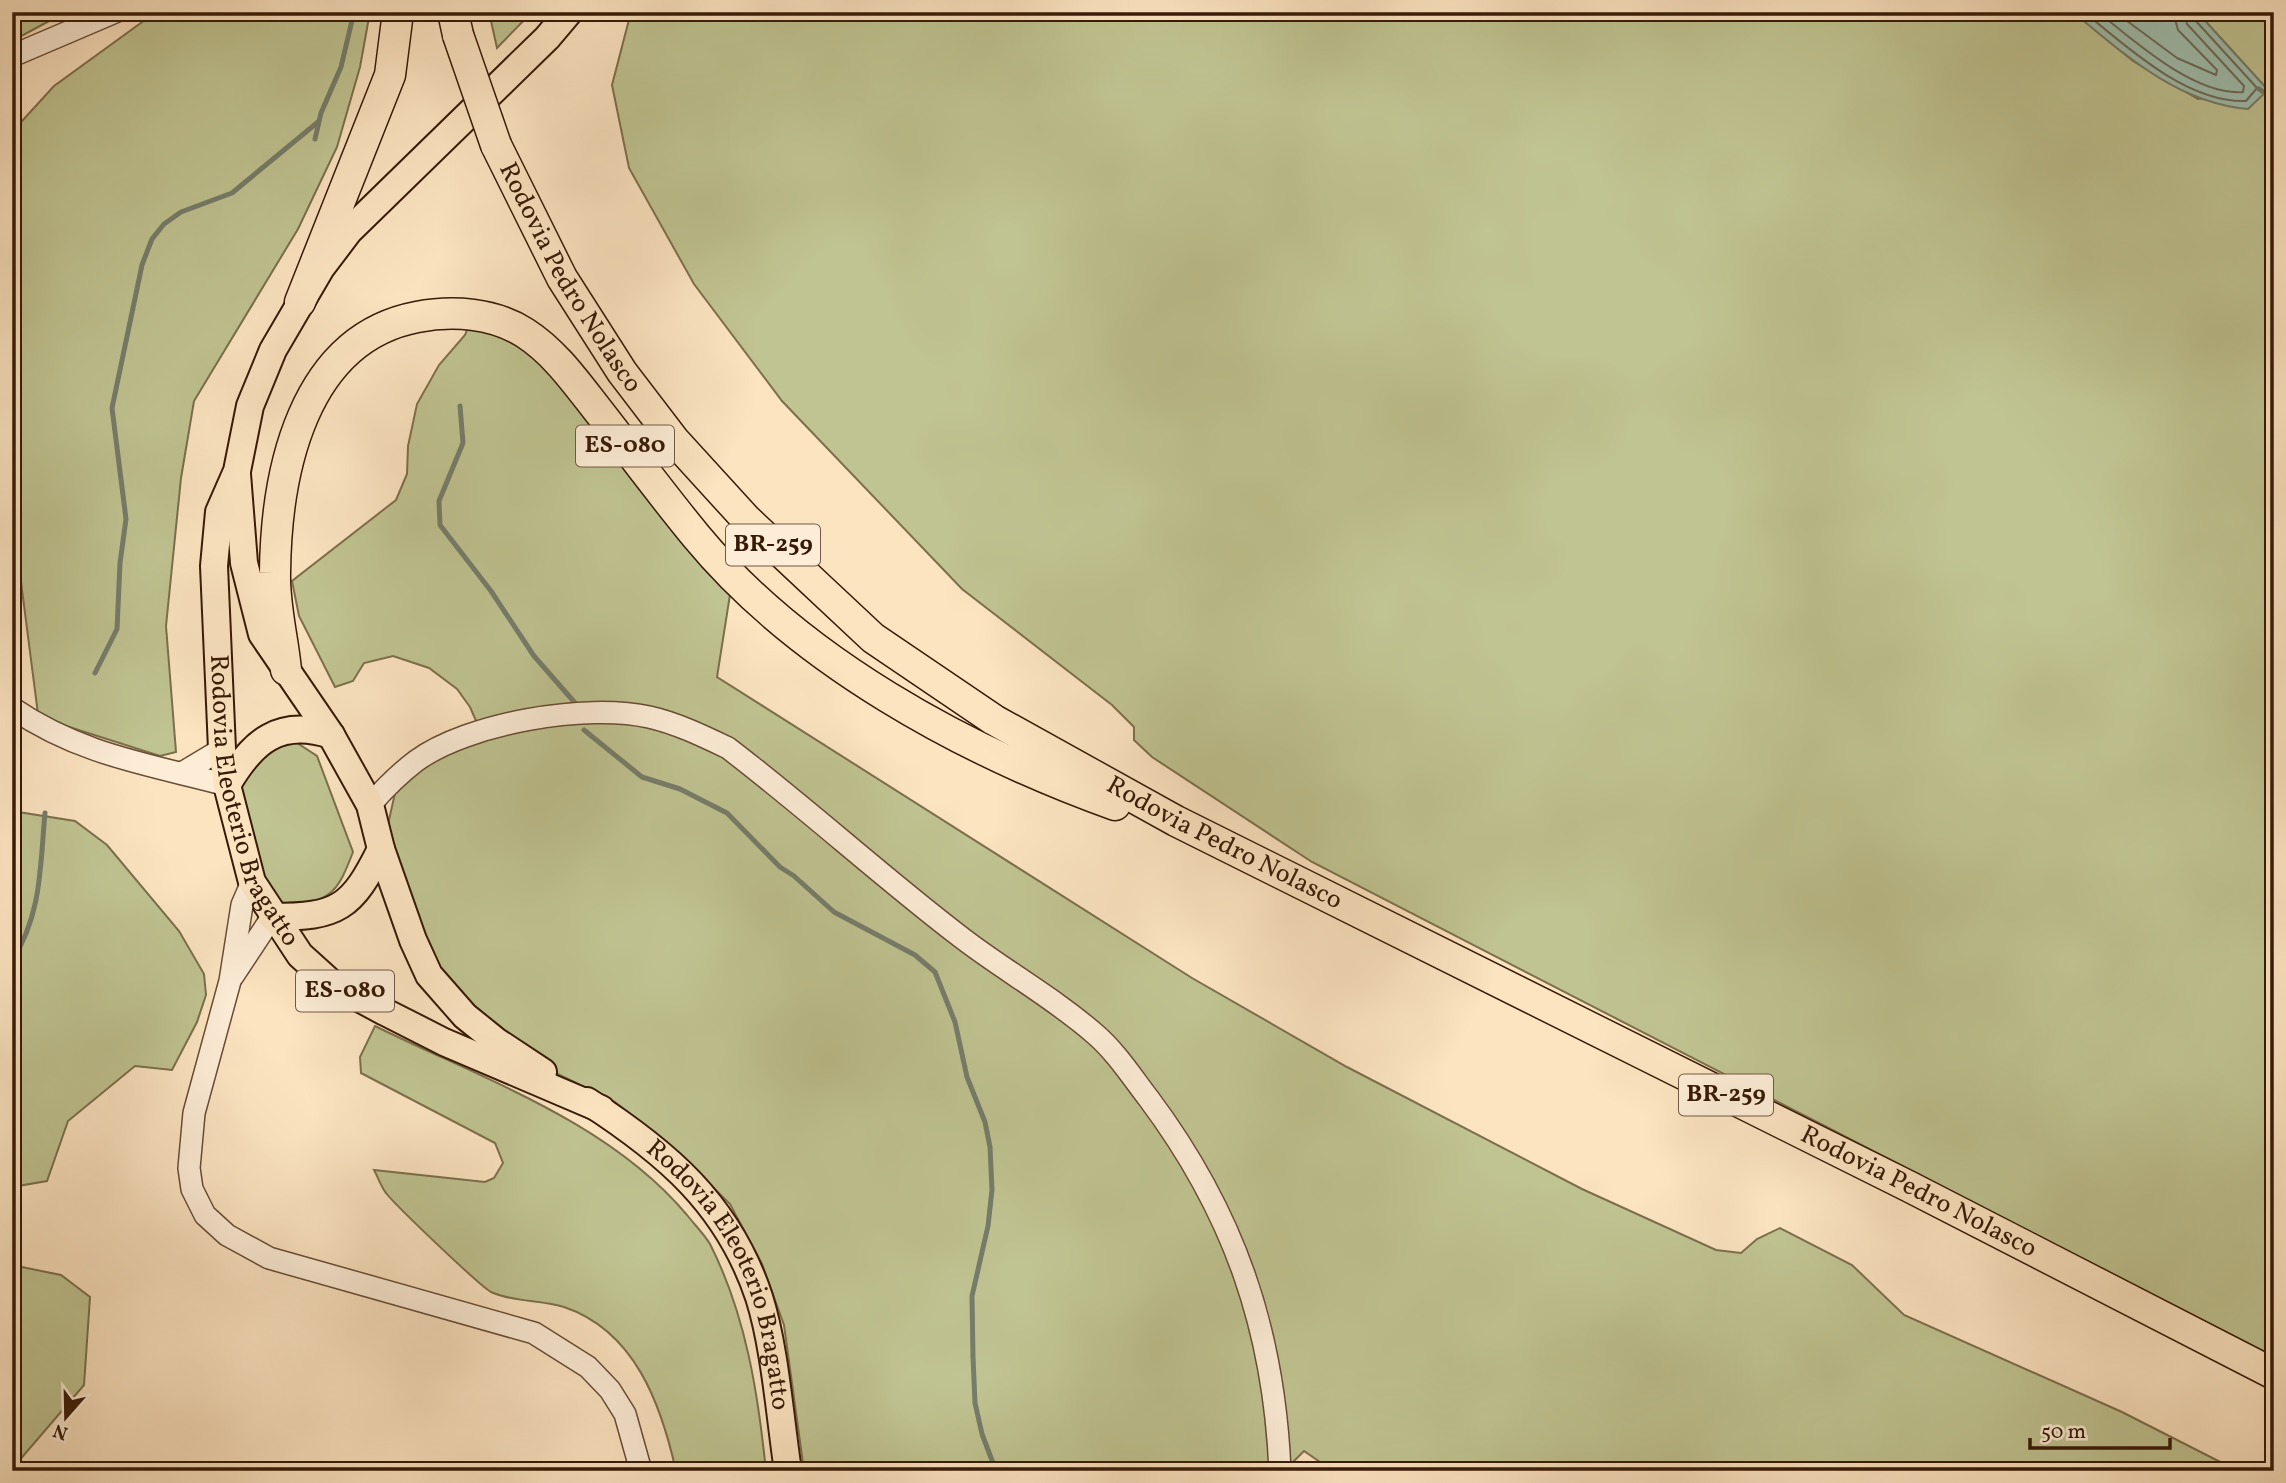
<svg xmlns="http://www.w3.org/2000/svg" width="2286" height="1483" viewBox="0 0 2286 1483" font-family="Vollkorn,serif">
  <rect width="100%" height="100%" fill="#fce4c1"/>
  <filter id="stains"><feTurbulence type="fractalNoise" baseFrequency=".00286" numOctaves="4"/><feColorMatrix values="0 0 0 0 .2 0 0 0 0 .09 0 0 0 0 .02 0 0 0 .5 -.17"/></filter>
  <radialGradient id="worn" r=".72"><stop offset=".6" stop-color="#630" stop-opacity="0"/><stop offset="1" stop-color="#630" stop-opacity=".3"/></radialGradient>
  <g fill="#c0c492" stroke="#7c6f4c" stroke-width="2">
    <polygon points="12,12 66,12 12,41"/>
    <polygon points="156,12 370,12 360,67 337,147 298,229 194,401 181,478 166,626 176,752 160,756 63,725 38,714 12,512 12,132 54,86"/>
    <polygon points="489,12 532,12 497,48"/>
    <polygon points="631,12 2073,12 2133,61 2198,99 2268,90 2197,12 2274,12 2274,1357 1312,862 1152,757 1134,740 1134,727 1112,705 962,589 782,401 694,284 629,168 612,85"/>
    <polygon points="474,312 554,360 732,582 717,677 1192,978 1347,1067 1582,1189 1716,1250 1741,1253 1757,1239 1780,1228 1852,1265 1904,1315 2122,1412 2238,1471 1333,1471 1304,1451 1284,1471 804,1471 784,1325 762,1264 730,1204 674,1149 615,1102 517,1054 433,971 383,847 395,793 403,776 477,723 470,707 457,689 429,668 393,656 364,663 353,681 335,687 299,616 292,581 396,500 407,474 408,446 417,404 439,365 465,335"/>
    <path d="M288,737L317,756L353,852C338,891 333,899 291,907L257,888L231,768Z"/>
    <polygon points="12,811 75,821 107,845 179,931 204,974 206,995 197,1022 172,1070 135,1066 68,1121 47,1181 12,1187"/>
    <path d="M375,1026C482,1079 608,1121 687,1215C694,1224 704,1234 710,1244C746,1315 758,1393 766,1471H676C661,1404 635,1331 564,1307C542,1300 513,1302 491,1292C480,1286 396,1206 386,1193C381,1187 378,1177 374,1170L485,1182L494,1178L503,1163L495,1143L361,1073L360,1057Z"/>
    <polygon points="12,1265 61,1275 90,1297 84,1385 12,1469"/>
  </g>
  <path fill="#a0bfaf" stroke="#767d6b" stroke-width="2" d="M2073,12H2197L2268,90L2248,109C2178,103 2125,55 2073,12Z"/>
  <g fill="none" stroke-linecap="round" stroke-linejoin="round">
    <g stroke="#6c6c5a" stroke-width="2">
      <path d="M2084,12C2127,47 2187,103 2246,101L2257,88L2195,20L2193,12"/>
      <path d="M2098,12C2134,41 2195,96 2243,92L2244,86L2187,24L2184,12"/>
      <polyline points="2115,12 2177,58 2216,75 2217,70 2178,30 2173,12"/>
    </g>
    <g stroke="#767d6b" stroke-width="5">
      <polyline points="2259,89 2274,99"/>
      <polyline points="315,139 321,113 341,67 354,12"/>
      <polyline points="460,406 463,443 439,501 440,525 491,591 534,656 576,704"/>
      <polyline points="95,673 117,629 120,563 126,519 112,408 142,265 152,239 164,224 181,212 232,193 318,122"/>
      <polyline points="584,730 642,777 680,789 727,813 780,867 794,876 834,912 915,955 935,972 955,1022 967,1077 985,1122 990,1147 992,1190 988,1226 972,1296 973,1357 975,1403 982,1434 996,1471"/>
      <path d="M12,961C42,914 40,866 45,813"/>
    </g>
    <defs>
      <g id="minor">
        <polyline points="12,56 115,12"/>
        <path d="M12,708C81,755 148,764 227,785"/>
        <polyline points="182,773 222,749"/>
        <path d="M370,805C384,789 399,774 416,761C468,723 586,703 649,717C676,723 703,736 728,748C808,809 882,877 962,938C1005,971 1054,998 1095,1034C1116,1052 1132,1077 1149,1099C1234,1213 1274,1329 1280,1471"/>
        <polyline points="252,882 242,905 230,981 194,1113 189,1168 192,1189 205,1215 227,1235 269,1258 534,1333 588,1367 610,1390 625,1414 641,1471"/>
        <polyline points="233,976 272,917"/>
      </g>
      <g id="major">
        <path id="s1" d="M569,12L547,38L349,231L321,268L273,350L250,406L237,471L219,512L214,566L222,749L227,785L252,882L300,955L331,983L385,1012L444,1042L601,1109"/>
        <polyline points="237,474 244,563 262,634 331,735 370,805 381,849 413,940 429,975 465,1016 496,1041 543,1072"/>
        <path d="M227,785C252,742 279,718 331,735"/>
        <path d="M272,917C338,917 352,908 381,849"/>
        <path id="s2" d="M587,1101C666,1152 728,1204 759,1297C775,1347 780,1418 788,1471"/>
      </g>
      <g id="highway">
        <polyline points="453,12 458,35"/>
        <path id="s3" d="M496,145L562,278L622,372L674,440L747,520L873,638L994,720L1176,821L1910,1187L2274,1374"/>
        <polyline points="300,302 390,75 398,12"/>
        <path d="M286,670C283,639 274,604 275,573C276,473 302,339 417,317C453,310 494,313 525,333C556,353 577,384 600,413C632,454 663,496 696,536C799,661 965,751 1115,805"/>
      </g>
    </defs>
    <use href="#minor" stroke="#684c35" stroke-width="24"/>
    <use href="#major" stroke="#371a06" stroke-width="30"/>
    <use href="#highway" stroke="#371a06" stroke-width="33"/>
    <use href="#minor" stroke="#fdedd7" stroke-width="21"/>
    <use href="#major" stroke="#fce4c1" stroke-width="26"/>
    <use href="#highway" stroke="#fce4c1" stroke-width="30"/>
    <defs>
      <polyline id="highway-bridge" points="458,35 496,145"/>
    </defs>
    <use href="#highway-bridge" stroke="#371a06" stroke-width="33" stroke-linecap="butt"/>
    <use href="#highway-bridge" stroke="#fce4c1" stroke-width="30"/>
  </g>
  <g text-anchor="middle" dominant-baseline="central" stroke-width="6" stroke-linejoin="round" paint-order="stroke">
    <g fill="#fdedd7" stroke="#725945" stroke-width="2">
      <rect x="576" y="425.5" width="98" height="41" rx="5"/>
      <rect x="726" y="524.5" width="94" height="41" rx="5"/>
      <rect x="296" y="970.5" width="98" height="41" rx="5"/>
      <rect x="1679" y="1074.5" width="94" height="41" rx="5"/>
    </g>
    <g font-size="24" font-weight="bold" fill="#371a06">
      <text x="625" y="446">ES-080</text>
      <text x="773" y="545">BR-259</text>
      <text x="345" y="991">ES-080</text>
      <text x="1726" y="1095">BR-259</text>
    </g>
    <g font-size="26" fill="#371a06" stroke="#fdedd7">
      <text stroke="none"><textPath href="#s3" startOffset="152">Rodovia Pedro Nolasco</textPath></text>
      <text stroke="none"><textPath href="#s1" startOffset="919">Rodovia Eleoterio Bragatto</textPath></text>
      <text stroke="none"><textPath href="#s3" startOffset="1034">Rodovia Pedro Nolasco</textPath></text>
      <text stroke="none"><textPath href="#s3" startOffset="1811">Rodovia Pedro Nolasco</textPath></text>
      <text stroke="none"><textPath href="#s2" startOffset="229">Rodovia Eleoterio Bragatto</textPath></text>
    </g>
  </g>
  <rect width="2286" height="1483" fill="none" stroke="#fce4c1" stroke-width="42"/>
  <rect x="14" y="14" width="2258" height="1455" fill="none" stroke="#371a06" stroke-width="3.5"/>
  <rect x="21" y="21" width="2244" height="1441" fill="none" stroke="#371a06" stroke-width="2"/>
  <g transform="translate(66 1417) rotate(200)" stroke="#fdedd7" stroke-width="5" paint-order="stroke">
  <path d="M0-5L12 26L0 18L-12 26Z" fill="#371a06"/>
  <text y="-10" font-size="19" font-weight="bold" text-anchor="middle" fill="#371a06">N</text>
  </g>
  <path d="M2030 1438v10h140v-10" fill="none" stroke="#371a06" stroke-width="3.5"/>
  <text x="2041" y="1438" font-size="21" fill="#371a06" stroke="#fdedd7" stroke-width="5" paint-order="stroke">50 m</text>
  <rect width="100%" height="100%" filter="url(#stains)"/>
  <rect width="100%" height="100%" fill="url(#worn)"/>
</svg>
